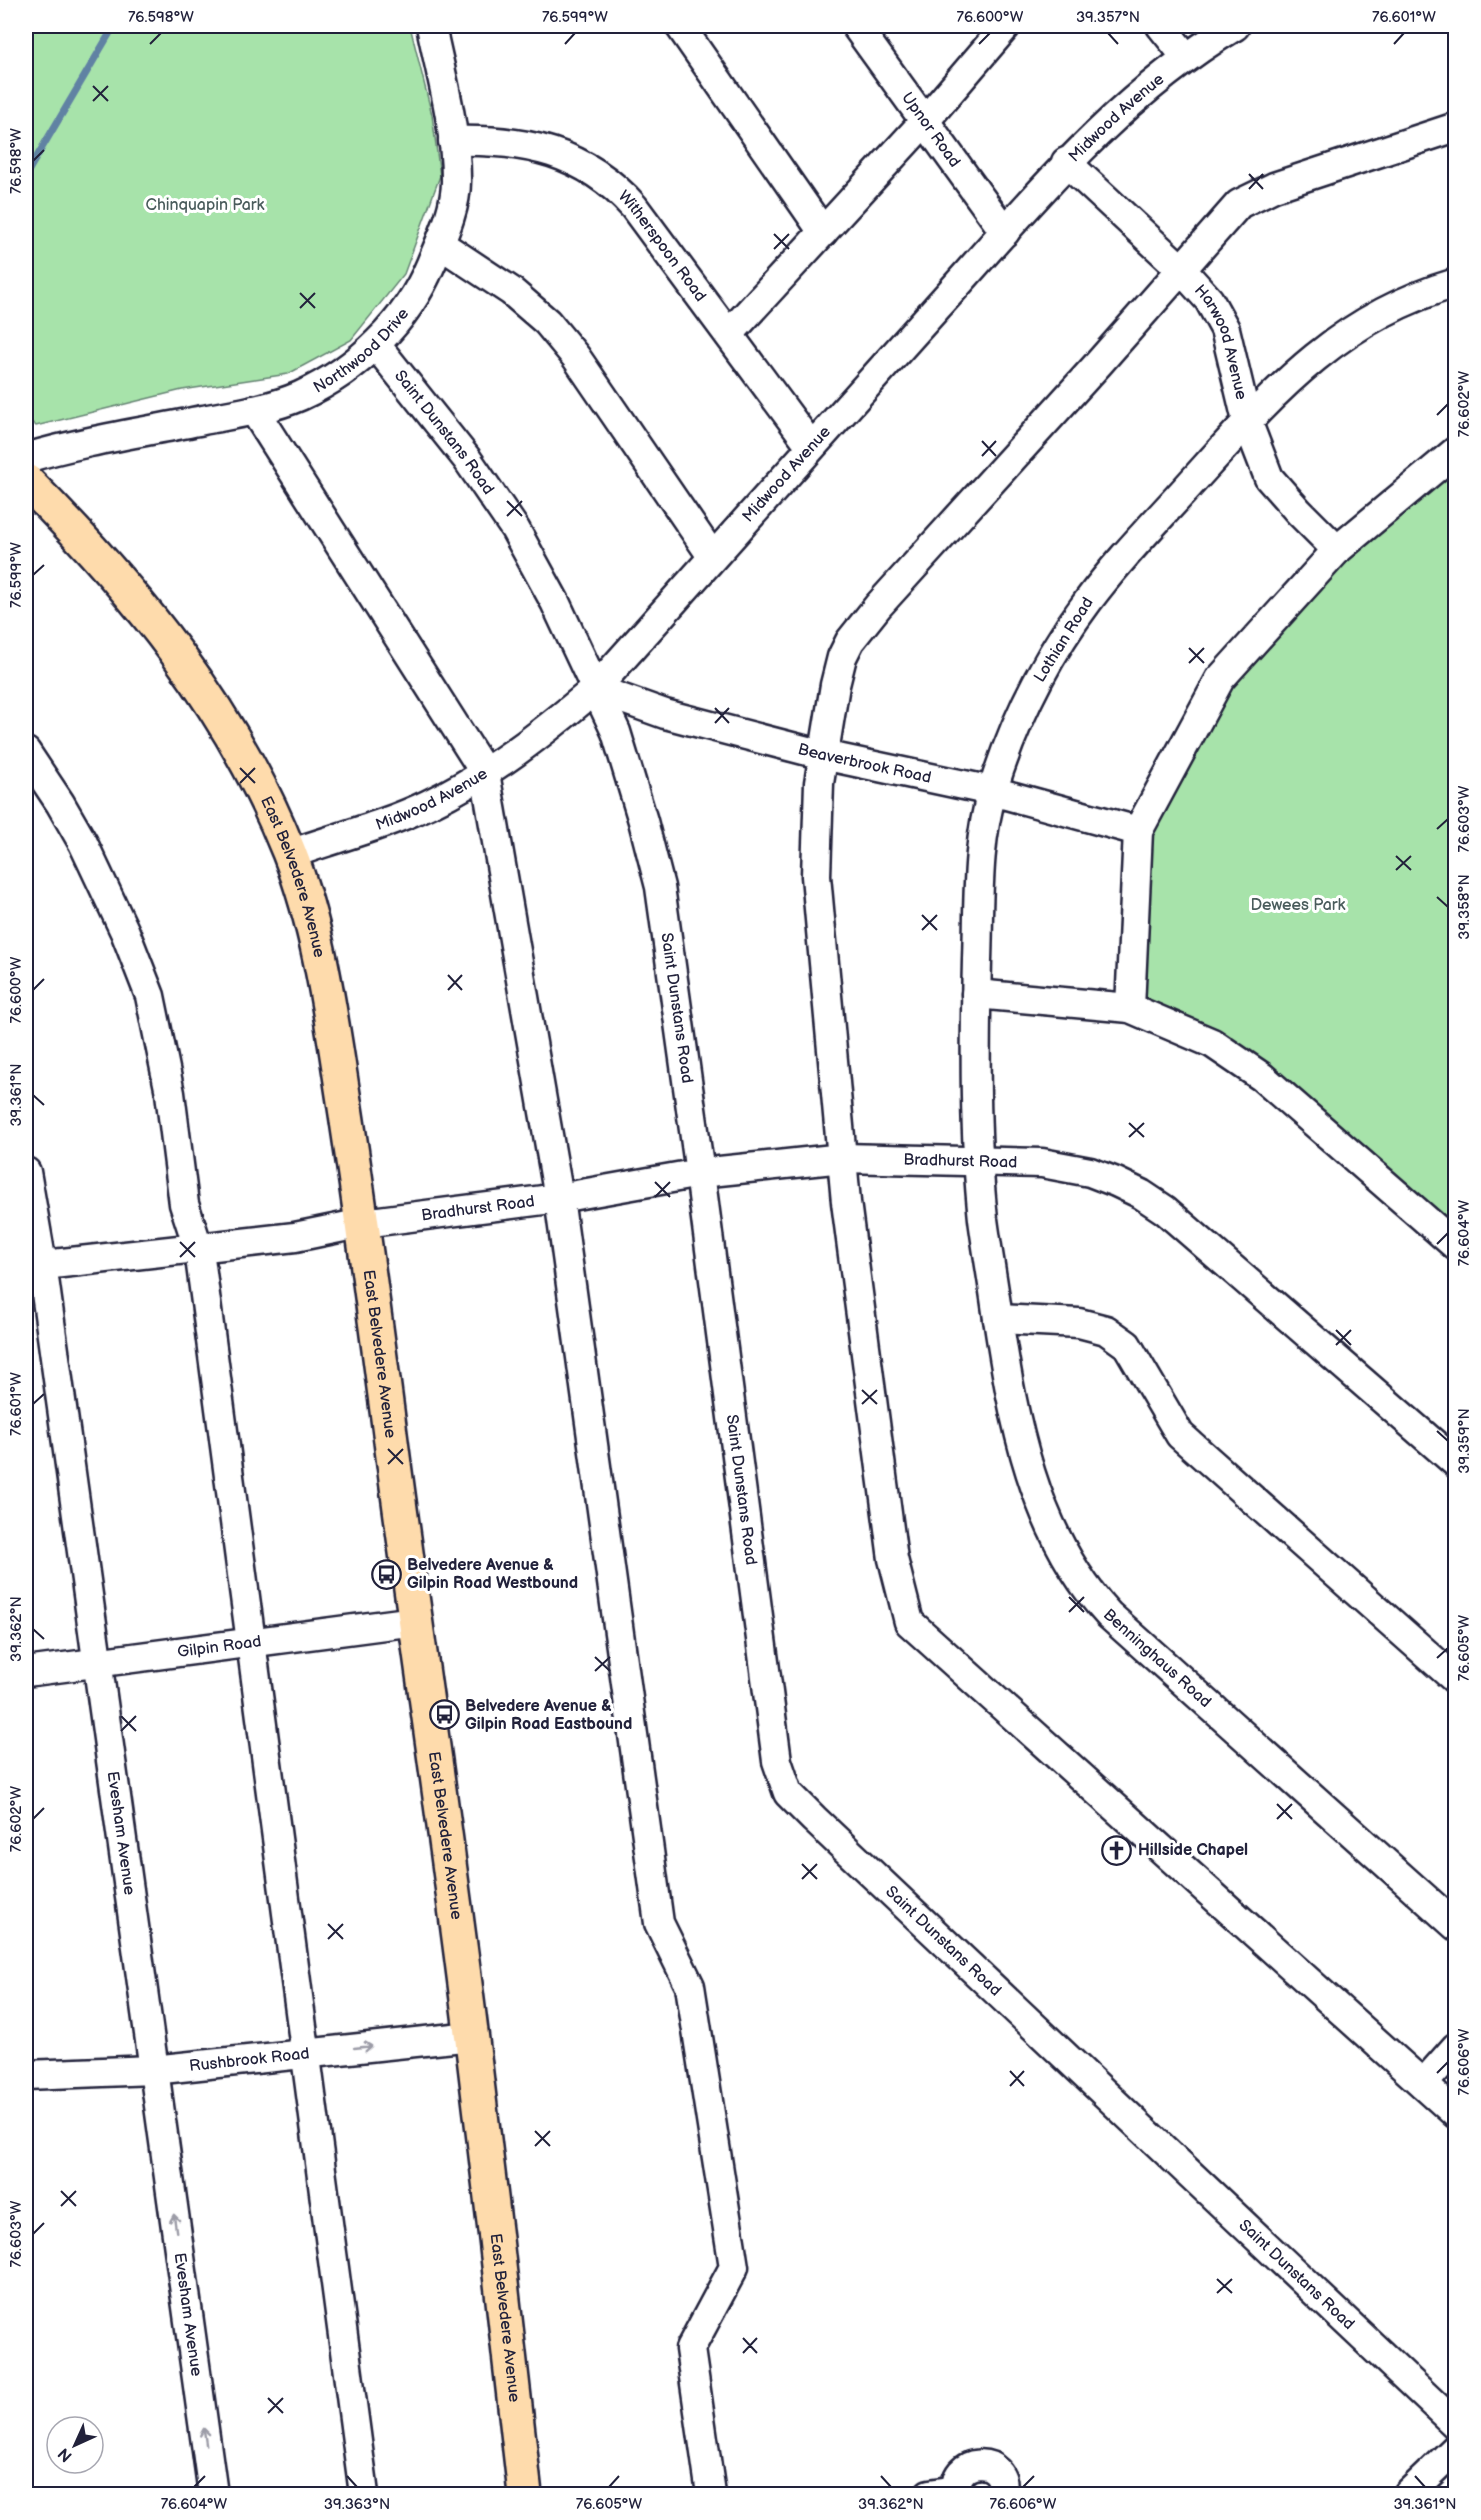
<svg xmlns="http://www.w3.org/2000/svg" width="1481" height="2520" viewBox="0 0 1481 2520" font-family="'Balsamiq Sans',sans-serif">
  <rect width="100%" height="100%" fill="#fff"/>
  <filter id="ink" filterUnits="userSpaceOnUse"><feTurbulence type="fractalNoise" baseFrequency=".0167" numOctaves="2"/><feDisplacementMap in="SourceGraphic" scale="12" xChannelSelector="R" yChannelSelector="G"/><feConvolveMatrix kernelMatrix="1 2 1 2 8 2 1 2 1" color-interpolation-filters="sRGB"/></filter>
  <g filter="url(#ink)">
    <g fill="#a7e3aa" stroke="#648272" stroke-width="1.5">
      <polygon points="26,26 410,26 432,115 440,176 404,274 351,340 288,374 182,390 36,426 26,417"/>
      <polygon points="1455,462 1455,1236 1149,1011 1138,991 1145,837 1226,684 1342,556"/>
    </g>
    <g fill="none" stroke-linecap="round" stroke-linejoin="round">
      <polyline stroke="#6182a3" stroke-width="7" points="26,175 114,26"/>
      <defs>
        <g id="minor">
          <polyline points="680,26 823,232"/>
          <path id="s1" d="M856,26L1005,232"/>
          <polyline points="1161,26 1186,57"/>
          <polyline points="1456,127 1274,187 1239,204 1099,363 878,606 850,641 842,657 835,685 819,783 816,876 846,1202 893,1559 909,1622 1456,2114"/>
          <path id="s2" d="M453,141C524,139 585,151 634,207L811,446"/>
          <path id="s3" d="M1066,162L1180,268L1209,300L1225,329L1247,421L1269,478L1299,512L1337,550"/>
          <polyline points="440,244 511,291 547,322 576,357 712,556"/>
          <path id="s4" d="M1456,283C1336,318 1272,394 1191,483C1156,522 1119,559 1088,601C1046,657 1014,722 993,789C976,844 979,903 977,960C975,1046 974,1134 983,1219C987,1250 993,1281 997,1312C1013,1419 1033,1533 1109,1615L1456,1926"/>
          <polyline points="729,334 924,122 1006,26"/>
          <path id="s5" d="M376,345L467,459L515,529L555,602L616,732L643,821L660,887L700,1173L777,1761L788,1793L814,1819L1456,2425"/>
          <polyline points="254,410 485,773 559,1198 659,1923 690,1986 734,2267 690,2349 711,2494"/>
          <path id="s6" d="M26,458C83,441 144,432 203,420C235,414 270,409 300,396C357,370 407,322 431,264C442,238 457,207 456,178C456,127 441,75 431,26"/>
          <path id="s7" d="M595,689L665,714L823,755L992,791L1138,831"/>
          <polyline points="26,752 60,803 83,843 125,932 150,996 170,1093 184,1204 199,1250 364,2494"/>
          <path id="s8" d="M290,854C335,838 386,825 429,804C491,774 543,733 595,689C709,560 824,432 939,305C1031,203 1116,97 1235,26"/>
          <polyline points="976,994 1130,1008 1212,1043 1262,1077 1456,1246"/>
          <polyline points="1130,1008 1138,831 1220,679 1337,550 1456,451"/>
          <path id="s9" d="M26,1172L42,1264L213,2494"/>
          <path id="s10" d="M26,1267L295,1237L363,1223L559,1198L700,1173L843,1158L1042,1163L1090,1172L1116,1182L1141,1194L1165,1210L1456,1463"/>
          <polyline points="998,1319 1079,1323 1106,1330 1127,1345 1180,1435 1456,1680"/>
          <path id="s11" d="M26,1672L415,1621"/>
          <path id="s12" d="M26,2075L153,2070L472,2036"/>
          <polyline points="1423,2084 1456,2047"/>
          <polyline points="929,2494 957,2490"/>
          <path d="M958,2494C947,2457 1010,2452 1002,2494"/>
          <polyline points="1408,2494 1456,2448"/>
        </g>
        <g id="major">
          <path id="s13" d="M26,481C134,589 232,708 289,852C320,931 331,1017 344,1101C362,1217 377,1333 392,1449C418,1646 448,1842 472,2040C491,2191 508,2343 525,2494"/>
        </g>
      </defs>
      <use href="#minor" stroke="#22223b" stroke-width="33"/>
      <use href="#major" stroke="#22223b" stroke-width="38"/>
      <use href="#minor" stroke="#fff" stroke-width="28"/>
      <use href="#major" stroke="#fedbac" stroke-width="33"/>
    </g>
    <defs><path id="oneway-shaft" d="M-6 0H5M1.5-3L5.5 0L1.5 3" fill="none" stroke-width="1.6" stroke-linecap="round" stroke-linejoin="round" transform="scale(1.5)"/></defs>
    <g stroke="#9c9ca7">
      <use href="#oneway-shaft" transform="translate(363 2047) rotate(-6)"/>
      <use href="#oneway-shaft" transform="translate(175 2223) rotate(-98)"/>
      <use href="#oneway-shaft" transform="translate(205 2437) rotate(-98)"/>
    </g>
  </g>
  <path fill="none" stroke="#22223b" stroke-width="2" d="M1108,33L1118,44M150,44L161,33M565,44L575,33M979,44L990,33M1394,44L1404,33M93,86L108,101M93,101L108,86M33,161L44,150M1249,174L1263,189M1249,189L1263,174M774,234L789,249M774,249L789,234M300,293L315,308M300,308L315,293M1437,415L1448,404M982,441L996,456M982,456L996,441M507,501L522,516M507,516L522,501M33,575L44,565M1189,648L1204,663M1189,663L1204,648M715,708L729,723M715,723L729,708M240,768L255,783M240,783L255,768M1437,829L1448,819M1396,856L1411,870M1396,870L1411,856M1437,897L1448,907M922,915L937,930M922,930L937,915M448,975L462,990M33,990L44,979M448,990L462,975M33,1095L44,1105M1129,1123L1144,1137M1129,1137L1144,1123M655,1182L670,1197M655,1197L670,1182M180,1242L195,1257M1437,1244L1448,1233M180,1257L195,1242M1336,1330L1351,1345M1336,1345L1351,1330M862,1390L877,1404M33,1404L44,1394M862,1404L877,1390M1437,1431L1448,1441M388,1449L403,1464M388,1464L403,1449M1069,1597L1084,1612M1069,1612L1084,1597M33,1629L44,1639M595,1657L610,1671M1437,1658L1448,1648M595,1671L610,1657M121,1716L136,1731M121,1731L136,1716M1277,1804L1292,1819M33,1819L44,1808M1277,1819L1292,1804M802,1864L817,1879M802,1879L817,1864M328,1924L343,1939M328,1939L343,1924M1010,2071L1024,2086M1437,2073L1448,2062M1010,2086L1024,2071M535,2131L550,2146M535,2146L550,2131M61,2191L76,2206M61,2206L76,2191M33,2234L44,2223M1217,2279L1232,2293M1217,2293L1232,2279M743,2338L757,2353M743,2353L757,2338M268,2398L283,2413M268,2413L283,2398M347,2476L357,2487M881,2476L891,2487M1415,2476L1425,2487M194,2487L205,2476M609,2487L619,2476M1023,2487L1034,2476"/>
  <defs>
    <symbol id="bus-ring" viewBox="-11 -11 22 22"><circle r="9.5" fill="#fff" stroke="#22223b" stroke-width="1.5"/><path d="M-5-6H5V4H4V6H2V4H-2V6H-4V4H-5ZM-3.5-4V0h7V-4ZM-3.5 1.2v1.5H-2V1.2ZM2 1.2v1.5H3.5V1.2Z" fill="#22223b"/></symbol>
    <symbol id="church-ring" viewBox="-11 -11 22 22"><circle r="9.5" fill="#fff" stroke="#22223b" stroke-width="1.5"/><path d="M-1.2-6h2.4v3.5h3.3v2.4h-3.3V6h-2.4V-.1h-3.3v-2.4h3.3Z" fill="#22223b"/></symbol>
  </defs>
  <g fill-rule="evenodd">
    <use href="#bus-ring" x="370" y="1558" width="33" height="33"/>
    <use href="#bus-ring" x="428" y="1698" width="33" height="33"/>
    <use href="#church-ring" x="1100" y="1834" width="33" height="33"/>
  </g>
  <g text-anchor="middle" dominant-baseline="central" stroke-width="6" stroke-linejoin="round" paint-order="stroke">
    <g font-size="16" fill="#22223b" stroke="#fff">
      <text stroke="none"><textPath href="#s8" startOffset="1124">Midwood Avenue</textPath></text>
      <text stroke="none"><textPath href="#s1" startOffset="128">Upnor Road</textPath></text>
      <text stroke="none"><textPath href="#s2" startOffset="248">Witherspoon Road</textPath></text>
      <text stroke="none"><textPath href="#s3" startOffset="243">Harwood Avenue</textPath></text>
      <text stroke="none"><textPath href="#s6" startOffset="358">Northwood Drive</textPath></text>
      <text stroke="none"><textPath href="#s5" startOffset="111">Saint Dunstans Road</textPath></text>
      <text stroke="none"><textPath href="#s8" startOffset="638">Midwood Avenue</textPath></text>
      <text transform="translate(1064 640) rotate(-58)">Lothian Road</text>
      <text stroke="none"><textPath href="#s7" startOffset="280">Beaverbrook Road</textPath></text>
      <text stroke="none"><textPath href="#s8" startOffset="152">Midwood Avenue</textPath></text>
      <text stroke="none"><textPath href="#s13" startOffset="483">East Belvedere Avenue</textPath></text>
      <text stroke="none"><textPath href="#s5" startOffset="741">Saint Dunstans Road</textPath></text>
      <text stroke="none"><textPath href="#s10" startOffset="942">Bradhurst Road</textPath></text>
      <text stroke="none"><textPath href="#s10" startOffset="456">Bradhurst Road</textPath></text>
      <text stroke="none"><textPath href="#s13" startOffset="969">East Belvedere Avenue</textPath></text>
      <text stroke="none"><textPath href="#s5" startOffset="1227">Saint Dunstans Road</textPath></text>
      <text stroke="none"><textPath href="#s11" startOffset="195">Gilpin Road</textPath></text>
      <text stroke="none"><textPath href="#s4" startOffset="1624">Benninghaus Road</textPath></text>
      <text stroke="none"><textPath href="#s9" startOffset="668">Evesham Avenue</textPath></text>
      <text stroke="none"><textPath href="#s13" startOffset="1455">East Belvedere Avenue</textPath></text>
      <text stroke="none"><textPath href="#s5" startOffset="1749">Saint Dunstans Road</textPath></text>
      <text stroke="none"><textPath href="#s12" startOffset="224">Rushbrook Road</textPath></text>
      <text stroke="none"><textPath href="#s5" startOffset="2235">Saint Dunstans Road</textPath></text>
      <text stroke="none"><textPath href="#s9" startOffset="1154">Evesham Avenue</textPath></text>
      <text stroke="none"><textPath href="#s13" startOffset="1941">East Belvedere Avenue</textPath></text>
    </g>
    <g font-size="16" fill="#4a5c5c" stroke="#fff">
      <text x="205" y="205">Chinquapin Park</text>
      <text x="1298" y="905">Dewees Park</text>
    </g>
    <g font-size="16" font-weight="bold" fill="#22223b" stroke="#fff" text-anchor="start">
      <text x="407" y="1565">Belvedere Avenue &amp;<tspan x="407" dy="18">Gilpin Road Westbound</tspan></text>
      <text x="465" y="1706">Belvedere Avenue &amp;<tspan x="465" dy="18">Gilpin Road Eastbound</tspan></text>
      <text x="1138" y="1850">Hillside Chapel</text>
    </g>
  </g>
  <rect width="1481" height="2520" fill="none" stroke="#fff" stroke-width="66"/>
  <g transform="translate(75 2445) rotate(225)"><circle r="28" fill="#ffffff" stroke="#a7a7b1" stroke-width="1.5"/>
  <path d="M0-4.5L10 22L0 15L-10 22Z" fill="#22223b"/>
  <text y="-9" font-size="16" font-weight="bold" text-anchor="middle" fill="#22223b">N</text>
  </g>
  <rect x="33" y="33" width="1415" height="2454" fill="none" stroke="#22223b" stroke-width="2"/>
  <g font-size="15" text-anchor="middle" fill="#22223b">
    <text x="161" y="22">76.598°W</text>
    <text x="575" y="22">76.599°W</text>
    <text x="990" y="22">76.600°W</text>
    <text x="1108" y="22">39.357°N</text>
    <text x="1404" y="22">76.601°W</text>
    <text transform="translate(16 161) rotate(-90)" y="5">76.598°W</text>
    <text transform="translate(1464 404) rotate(-90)" y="5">76.602°W</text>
    <text transform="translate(16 575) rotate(-90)" y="5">76.599°W</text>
    <text transform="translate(1464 819) rotate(-90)" y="5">76.603°W</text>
    <text transform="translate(1464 907) rotate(-90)" y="5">39.358°N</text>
    <text transform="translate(16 990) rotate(-90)" y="5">76.600°W</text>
    <text transform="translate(16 1095) rotate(-90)" y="5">39.361°N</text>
    <text transform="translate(1464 1233) rotate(-90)" y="5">76.604°W</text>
    <text transform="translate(16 1404) rotate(-90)" y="5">76.601°W</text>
    <text transform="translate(1464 1441) rotate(-90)" y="5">39.359°N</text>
    <text transform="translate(16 1629) rotate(-90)" y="5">39.362°N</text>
    <text transform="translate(1464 1648) rotate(-90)" y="5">76.605°W</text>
    <text transform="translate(16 1819) rotate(-90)" y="5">76.602°W</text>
    <text transform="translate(1464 2062) rotate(-90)" y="5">76.606°W</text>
    <text transform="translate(16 2234) rotate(-90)" y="5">76.603°W</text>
    <text x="194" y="2509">76.604°W</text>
    <text x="357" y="2509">39.363°N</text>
    <text x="609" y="2509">76.605°W</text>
    <text x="891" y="2509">39.362°N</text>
    <text x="1023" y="2509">76.606°W</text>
    <text x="1425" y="2509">39.361°N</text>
  </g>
</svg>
